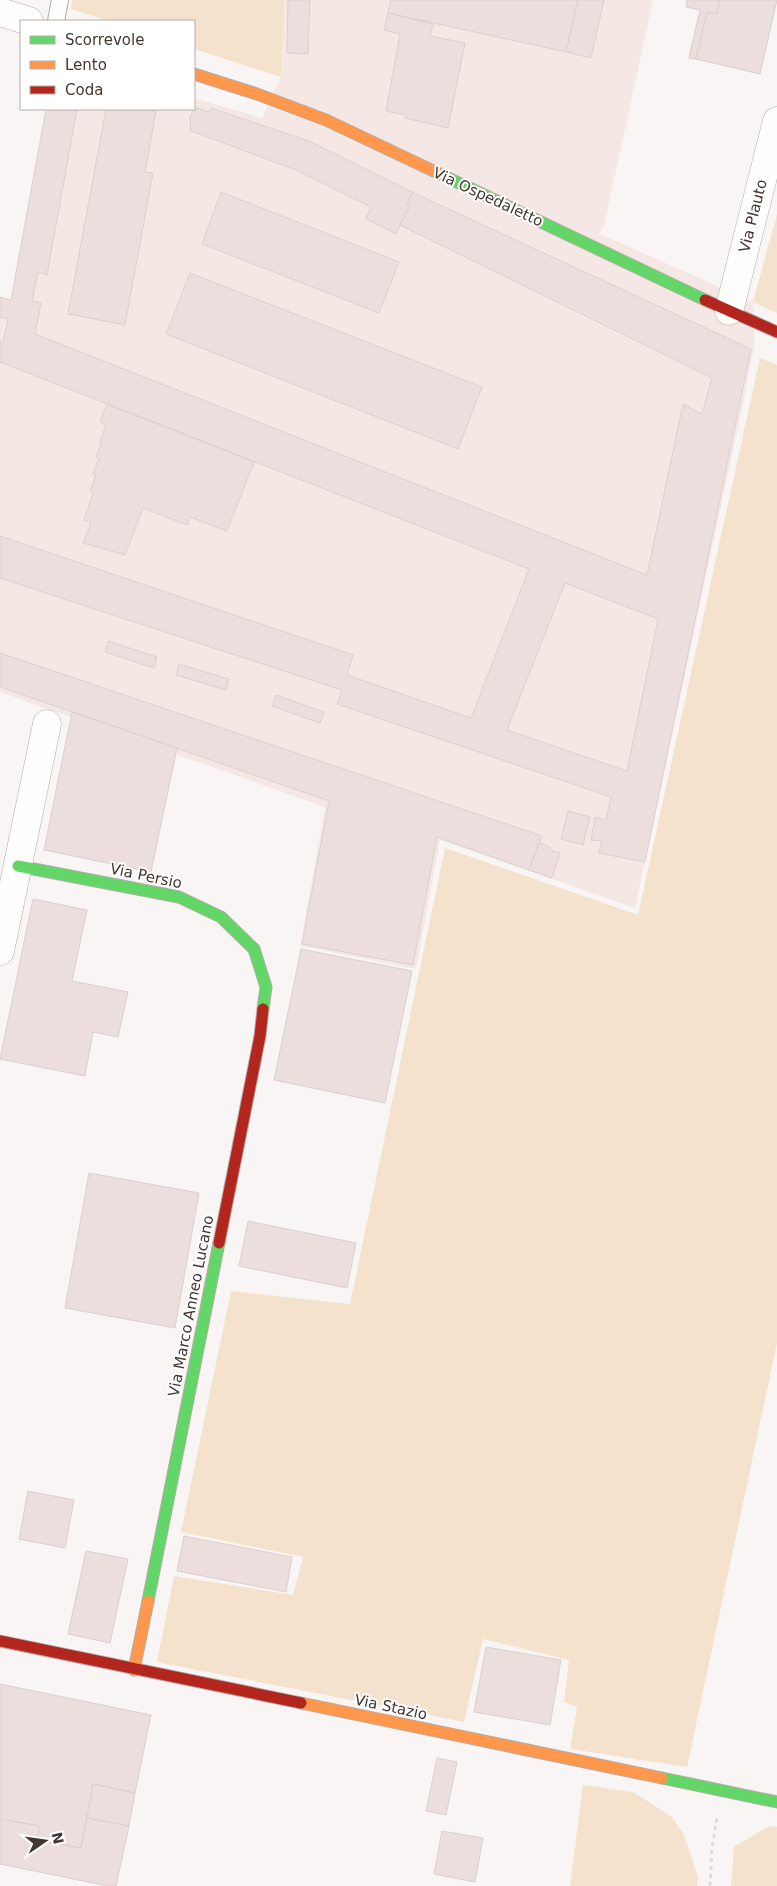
<svg xmlns="http://www.w3.org/2000/svg" width="777" height="1886" viewBox="0 0 777 1886" font-family="'DejaVu Sans',sans-serif">
  <rect width="100%" height="100%" fill="#f9f5f4"/>
  <polygon fill="#f5e8e4" points="284,0 653,0 604,226 600,234 753,302 755,342 744,399 635,908 440,840 416,969 300,946 325,807 0,692 0,297 11,299 46,109 194,109 194,98 262,118 281,77"/>
  <g fill="#f4e2cd">
    <polygon points="72,0 284,0 281,77 194,49 194,21 109,21 71,9"/>
    <polygon points="777,214 777,313 753,302"/>
    <polygon points="760,358 777,365 777,1343 687,1767 570,1749 577,1707 564,1702 569,1660 483,1639 464,1722 157,1662 174,1576 293,1595 303,1557 181,1532 231,1291 350,1304 445,848 638,915"/>
    <polygon points="583,1785 633,1792 672,1817 684,1835 698,1877 697,1886 570,1886"/>
    <polygon points="769,1826 777,1827 777,1886 731,1886 734,1847"/>
  </g>
  <g fill="#ebdedc" stroke="#dad0cf" fill-rule="evenodd">
    <polygon points="288,0 310,0 308,54 287,53"/>
    <polygon points="391,0 578,0 566,52 388,13"/>
    <polygon points="578,0 604,0 591,58 566,52"/>
    <polygon points="687,0 720,0 717,14 707,12 696,59 689,58 700,10 686,7"/>
    <polygon points="720,0 777,0 760,74 696,59 707,12 717,14"/>
    <polygon points="388,13 433,24 430,36 465,43 448,128 405,118 405,115 386,111 400,34 384,30"/>
    <polygon points="195,107 209,112 211,108 309,141 412,192 407,204 410,206 396,234 366,219 371,207 296,170 191,131 190,117"/>
    <path d="M46,109H77L47,275L38,272L32,301L41,303L35,334L647,575L683,404L702,414L712,378L400,225L410,206L407,204L412,192L751,349L645,862L599,853L602,841L591,840L595,817L606,820L611,797L337,704L342,690L0,578V536L353,655L347,675L471,718L529,569L0,362V342H3L8,319L0,317V297L11,300ZM565,583L658,619L627,771L507,730Z"/>
    <polygon points="106,109 145,109 156,111 145,172 153,173 125,325 68,314"/>
    <polygon points="221,192 399,262 379,313 202,244"/>
    <polygon points="190,273 482,387 458,449 166,334"/>
    <polygon points="107,404 254,462 227,531 190,517 187,525 143,508 125,555 83,543 91,523 84,520 93,493 90,491 96,475 93,474 99,458 96,457 102,442 100,441 106,425 100,422"/>
    <polygon points="108,641 157,657 154,668 105,652"/>
    <polygon points="0,653 542,836 529,870 437,837 413,965 302,944 329,801 0,687"/>
    <polygon points="179,664 229,679 226,690 176,675"/>
    <polygon points="276,695 324,712 320,723 272,706"/>
    <polygon points="72,712 177,748 151,872 44,850"/>
    <polygon points="568,811 590,817 583,845 561,839"/>
    <polygon points="539,843 550,847 550,850 560,853 552,878 529,870"/>
    <polygon points="33,899 87,910 72,981 128,992 118,1037 93,1032 85,1076 0,1059"/>
    <polygon points="301,949 412,971 385,1103 274,1080"/>
    <polygon points="89,1173 199,1193 175,1328 65,1308"/>
    <polygon points="248,1221 356,1243 347,1288 239,1266"/>
    <polygon points="28,1491 74,1500 65,1548 19,1539"/>
    <polygon points="184,1536 292,1557 286,1592 177,1571"/>
    <polygon points="86,1551 128,1559 110,1643 68,1634"/>
    <polygon points="486,1647 561,1660 550,1725 474,1712"/>
    <polygon points="0,1684 151,1715 135,1793 93,1784 81,1848 37,1840 40,1826 0,1819"/>
    <polygon points="437,1758 457,1762 446,1815 426,1811"/>
    <polygon points="93,1784 135,1793 129,1826 87,1818"/>
    <polygon points="87,1818 129,1826 116,1886 108,1886 0,1864 0,1819 40,1826 37,1840 81,1848"/>
    <polygon points="442,1831 483,1838 475,1882 434,1874"/>
  </g>
  <g fill="none" stroke-linecap="round" stroke-linejoin="round">
    <defs>
      <polyline id="lane" points="56,21 60,0"/>
      <g id="street">
        <polyline points="0,12 29,21"/>
        <polyline points="729,311 777,121"/>
        <polyline points="0,951 47,724"/>
      </g>
      <g id="fast">
        <polyline points="442,175 705,300"/>
        <polyline points="18,866 179,897 221,917 254,949 266,987 263,1009"/>
        <polyline points="148,1601 219,1243"/>
        <polyline points="662,1778 777,1802"/>
      </g>
      <g id="slow">
        <polyline points="194,74 257,94 326,120 442,175"/>
        <polyline points="134,1670 148,1601"/>
        <polyline points="301,1703 662,1778"/>
      </g>
      <g id="jam">
        <polyline points="705,300 777,332"/>
        <polyline points="219,1243 260,1036 263,1009"/>
        <polyline points="0,1641 301,1703"/>
      </g>
    </defs>
    <use href="#lane" stroke="#b5aca9" stroke-width="18"/>
    <use href="#street" stroke="#b5aca9" stroke-width="29"/>
    <use href="#fast" stroke="#b5aca9" stroke-width="13"/>
    <use href="#slow" stroke="#b5aca9" stroke-width="13"/>
    <use href="#jam" stroke="#b5aca9" stroke-width="13"/>
    <polyline stroke="#dddbda" stroke-width="3" stroke-dasharray="4 4" stroke-linecap="butt" points="710,1886 712,1848 717,1817"/>
    <use href="#lane" stroke="#fefefd" stroke-width="16"/>
    <use href="#street" stroke="#fefefd" stroke-width="28"/>
    <use href="#fast" stroke="#63d668" stroke-width="11"/>
    <use href="#slow" stroke="#ff974d" stroke-width="11"/>
    <use href="#jam" stroke="#b3261e" stroke-width="11"/>
  </g>
  <g text-anchor="middle" dominant-baseline="central" stroke-width="4" stroke-linejoin="round" paint-order="stroke">
    <g font-size="15" fill="#453530" stroke="#fff">
      <text transform="translate(488 197) rotate(25)">Via Ospedaletto</text>
      <text transform="translate(753 216) rotate(-76)">Via Plauto</text>
      <text transform="translate(146 876) rotate(12)">Via Persio</text>
      <text transform="translate(191 1306) rotate(-79)">Via Marco Anneo Lucano</text>
      <text transform="translate(391 1707) rotate(12)">Via Stazio</text>
    </g>
  </g>
  <rect x="20" y="20" width="175" height="90" fill="#ffffff" stroke="#b5aeac"/>
  <rect x="30" y="36" width="25" height="8" fill="#63d668" stroke="#b5aeac"/>
  <text x="65" y="45" font-size="15" fill="#453530">Scorrevole</text>
  <rect x="30" y="61" width="25" height="8" fill="#ff974d" stroke="#b5aeac"/>
  <text x="65" y="70" font-size="15" fill="#453530">Lento</text>
  <rect x="30" y="86" width="25" height="8" fill="#b3261e" stroke="#b5aeac"/>
  <text x="65" y="95" font-size="15" fill="#453530">Coda</text>
  <g transform="translate(45 1841) rotate(77)" stroke="#ffffff" stroke-width="4" paint-order="stroke">
  <path d="M0-4L9 19L0 12L-9 19Z" fill="#453530"/>
  <text y="-8" font-size="14" font-weight="bold" text-anchor="middle" fill="#453530">N</text>
  </g>
</svg>
